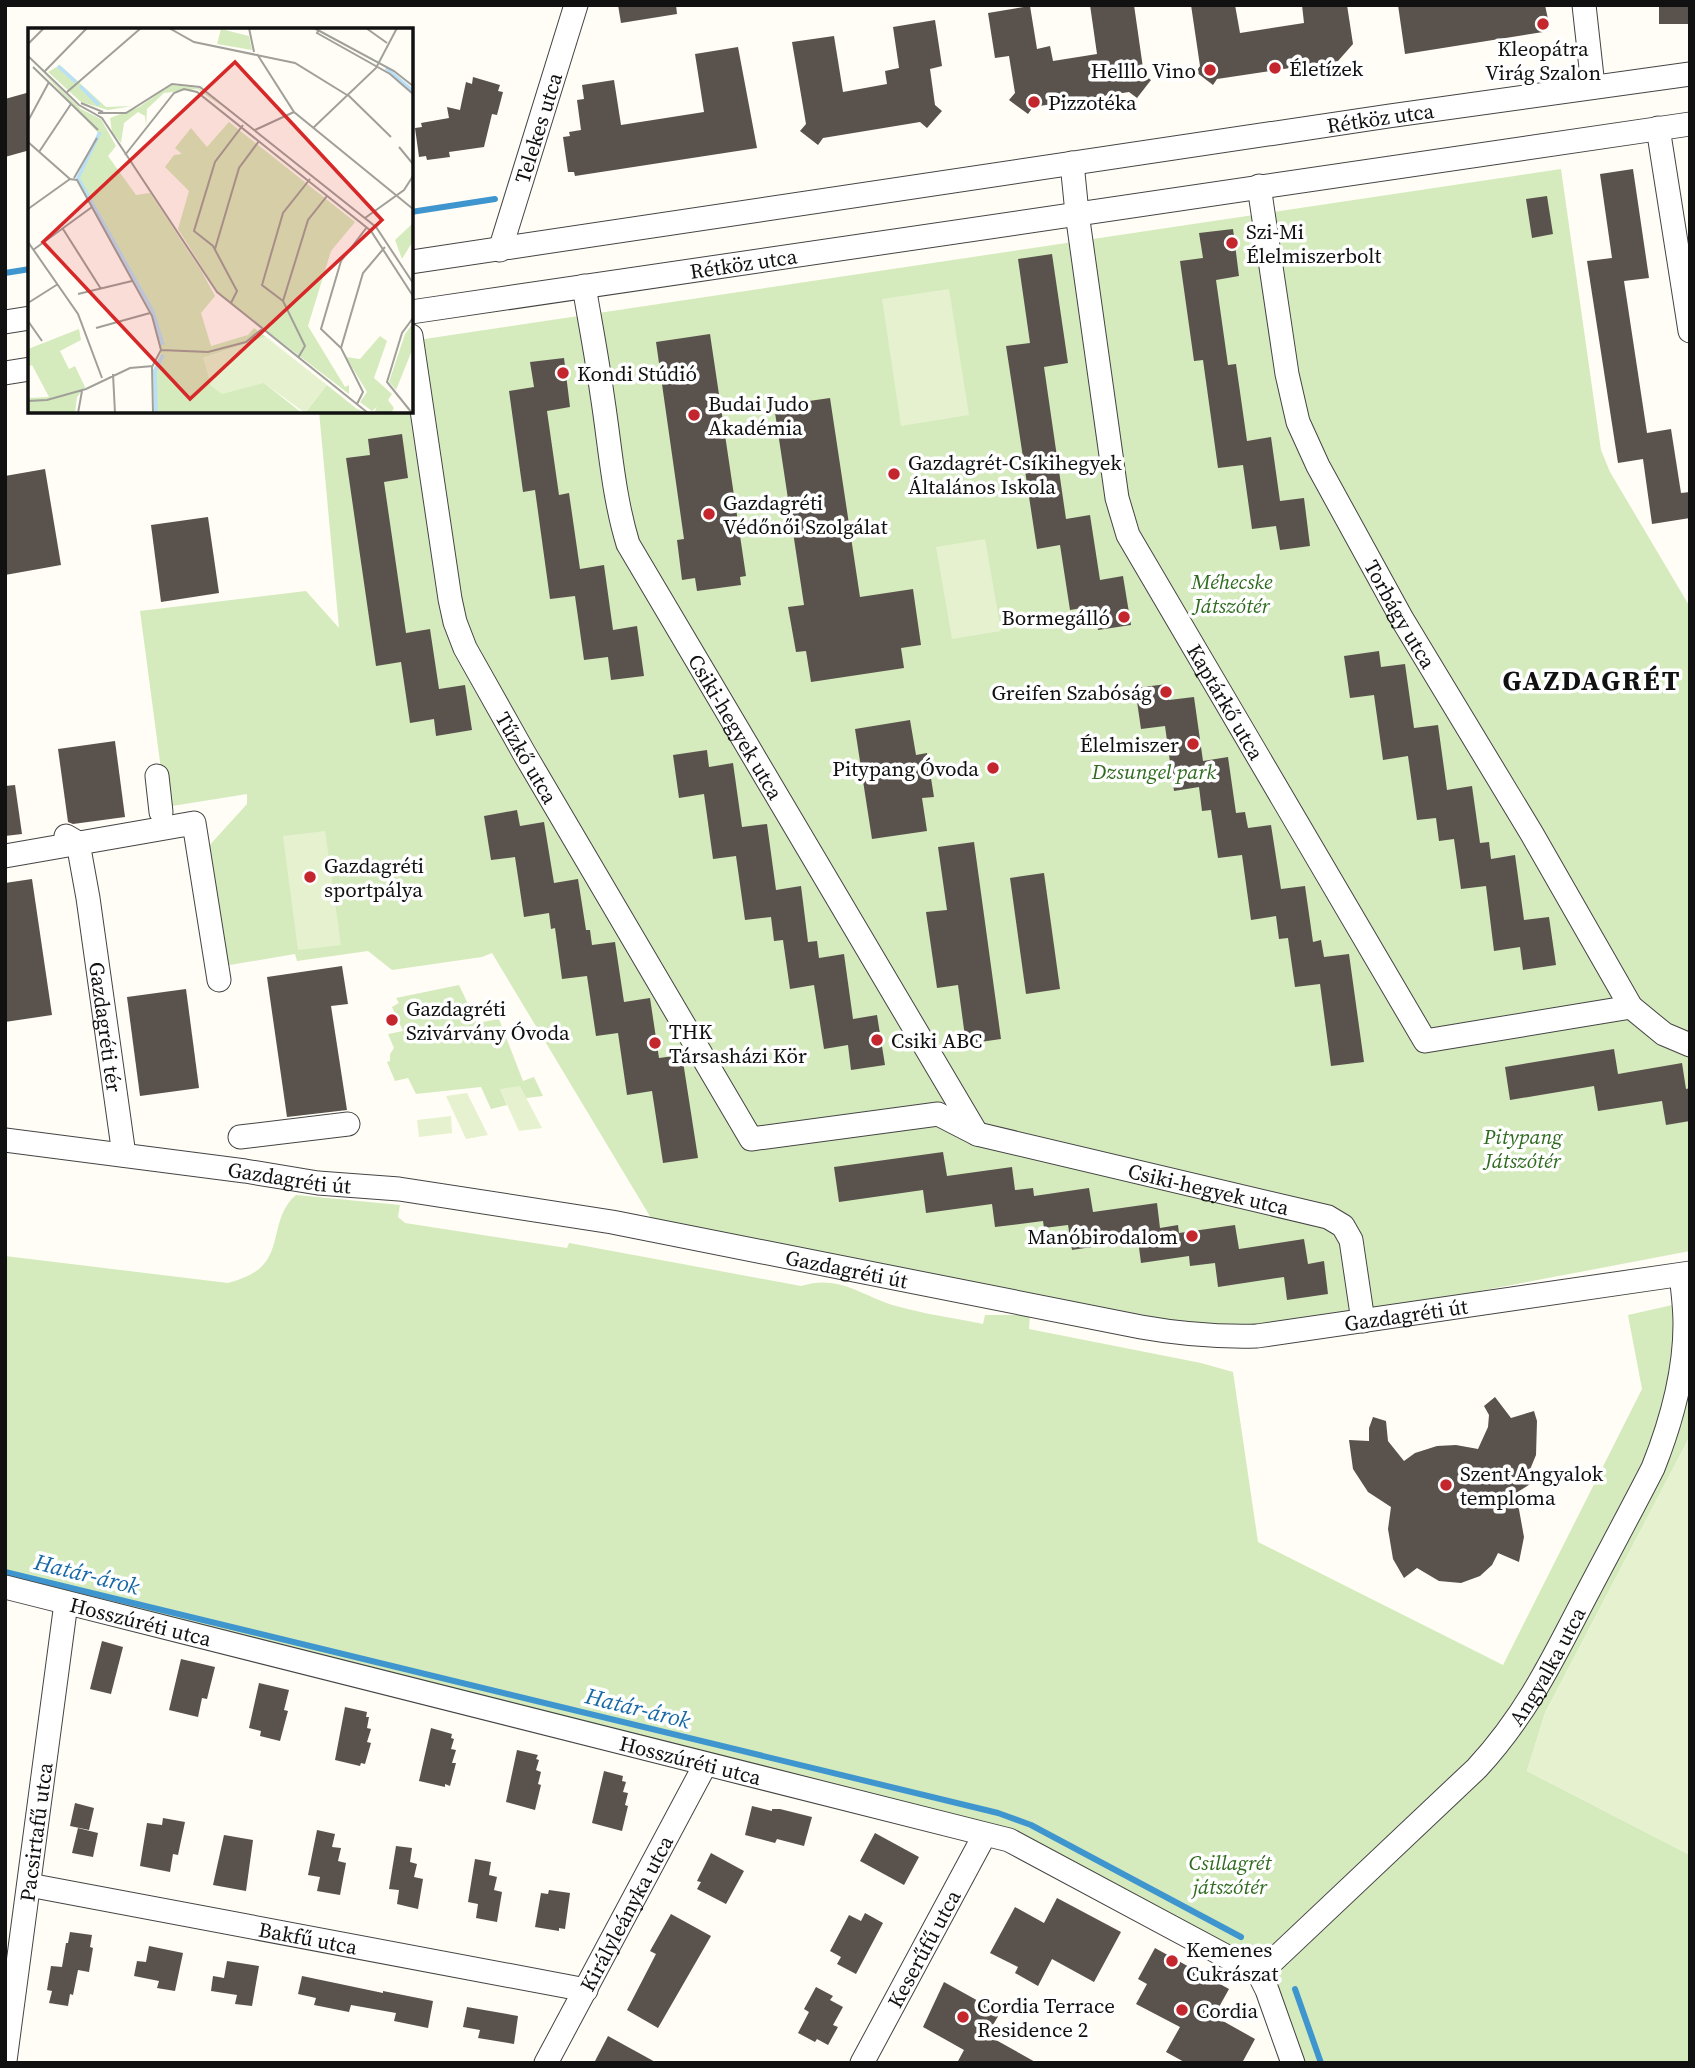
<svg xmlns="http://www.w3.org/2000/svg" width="1695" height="2068" viewBox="0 0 1695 2068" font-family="'Source Serif 4',serif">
  <rect width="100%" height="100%" fill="#fffdf5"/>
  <g fill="#d5ebbd">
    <polygon points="1561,169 1601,450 1610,472 1690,607 1690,1251 1249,1335 654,1223 492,953 482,957 392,970 368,951 297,961 295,954 224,966 207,848 247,804 247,794 166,807 140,611 306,591 339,628 319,411 411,411 411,341"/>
    <polygon points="459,985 477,1023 499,1019 523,1081 534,1077 543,1096 526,1098 500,1089 507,1105 491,1109 481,1087 416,1094 408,1078 395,1081 387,1062 390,1061 390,1054 394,1048 388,1034 403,1031 392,1007 399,1003 396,998"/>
    <path d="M296,1195L400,1205L398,1217L405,1223L567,1248L569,1243L801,1286C840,1274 861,1296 896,1306C924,1314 954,1318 983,1324L985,1315H1030L1029,1329L1201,1363L1233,1372L1258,1542L1503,1665L1642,1389L1628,1315L1690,1301V1436L1545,1713L1527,1771L1690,1855V2063H1303L1275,1986L1011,1831L5,1576V1256L228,1283C238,1280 250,1276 259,1269C282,1250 271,1216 296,1195Z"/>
  </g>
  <g fill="#e6f2cf">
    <polygon points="949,289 969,415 901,426 882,299"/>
    <polygon points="985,539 1001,631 952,639 936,547"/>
    <polygon points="325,831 341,945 298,950 283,836"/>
    <polygon points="520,1086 542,1128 519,1131 500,1089"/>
    <polygon points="467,1093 488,1135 466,1139 446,1096"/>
    <polygon points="451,1116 452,1133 419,1137 417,1120"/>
    <polygon points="1690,1436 1690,1855 1527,1771 1545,1713"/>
  </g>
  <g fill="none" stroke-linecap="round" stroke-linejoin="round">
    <g stroke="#3f96cf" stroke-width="6">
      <polyline points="411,212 495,199"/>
      <polyline points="5,273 30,269"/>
      <polyline points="5,1572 998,1813 1031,1825 1241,1937"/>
      <polyline points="1295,1989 1321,2063"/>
    </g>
  </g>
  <g fill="#5a524d">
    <polygon points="618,5 676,5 677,14 621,23"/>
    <polygon points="1090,5 1134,5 1144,75 1151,80 1137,98 1129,92 1033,107 1028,114 1009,100 1015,93 1009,56 995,58 988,13 1030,6 1037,49 1050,46 1053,61 1097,54"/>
    <polygon points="1191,5 1235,5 1240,33 1304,23 1302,5 1347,5 1353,44 1338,61 1217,79 1213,85 1196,72 1200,66"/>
    <polygon points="1398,5 1545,5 1549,24 1543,32 1405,54"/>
    <rect x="1659" y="5" width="31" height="19"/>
    <polygon points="935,20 942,66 930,69 935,105 942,111 927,128 920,122 823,138 818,145 800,131 806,124 792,42 834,36 843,92 887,84 885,71 899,68 893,27"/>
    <polygon points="738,47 757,148 575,176 574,172 568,172 563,137 570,136 569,132 581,130 577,100 584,99 582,85 614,80 621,125 704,112 695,54"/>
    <polygon points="473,77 500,85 498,91 503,92 497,115 492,114 484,147 449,152 450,157 427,160 426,156 419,157 415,128 422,127 421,123 449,118 447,107 460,110 466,82 472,84"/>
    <polygon points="30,92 30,150 5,157 5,99"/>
    <polygon points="1633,169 1649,278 1624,281 1647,433 1671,429 1681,493 1690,492 1690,518 1652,524 1643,459 1618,463 1587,261 1612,258 1600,174"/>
    <polygon points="1547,196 1553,234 1532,238 1526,199"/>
    <polygon points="1233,229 1239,276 1216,280 1228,365 1236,364 1247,441 1271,437 1280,501 1304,498 1310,546 1280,550 1276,526 1252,529 1243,465 1218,468 1203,360 1194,361 1180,261 1203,258 1199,233"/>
    <polygon points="1052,254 1068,363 1044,367 1066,519 1090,515 1100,580 1123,576 1131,625 1098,630 1095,606 1070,610 1060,545 1037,549 1006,346 1030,343 1018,259"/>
    <polygon points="710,334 746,576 740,577 741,585 697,591 695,578 682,580 677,540 684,539 656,342"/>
    <polygon points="564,358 570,407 547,411 559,495 569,493 580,569 604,565 613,630 637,626 644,676 611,680 608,657 584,660 575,596 550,599 535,490 523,492 509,391 534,387 530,362"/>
    <polygon points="830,398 860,597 913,589 921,645 901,648 904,668 811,682 806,651 796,652 788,607 804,605 774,406"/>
    <polygon points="402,434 408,478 384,482 406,633 430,629 439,689 465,685 472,730 436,736 434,719 410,723 401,662 376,666 346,458 370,455 368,439"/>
    <polygon points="45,469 61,565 5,575 5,476"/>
    <polygon points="208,517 219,593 161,602 151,525"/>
    <polygon points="1379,651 1381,667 1405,664 1414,728 1438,725 1447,790 1472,786 1480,843 1489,842 1491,859 1515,855 1524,920 1549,917 1556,965 1523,970 1520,947 1494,951 1486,886 1461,889 1454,839 1439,841 1436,818 1417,820 1408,756 1383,760 1374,695 1350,698 1344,656"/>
    <polygon points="1167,684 1169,700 1194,697 1203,761 1228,757 1236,813 1245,812 1248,828 1271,825 1281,889 1305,886 1313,942 1321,940 1324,957 1349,954 1364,1062 1331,1066 1320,984 1295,987 1288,938 1279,939 1276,916 1251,920 1242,855 1218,858 1211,810 1202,811 1199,787 1174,791 1165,726 1141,729 1135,688"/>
    <polygon points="910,720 916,755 927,753 934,797 922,798 927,831 872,839 855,729"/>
    <polygon points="115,741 125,817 73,824 68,822 58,749"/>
    <polygon points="707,750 709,767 733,763 742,827 767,824 776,890 801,886 808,942 817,941 819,958 844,954 853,1019 877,1015 885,1065 851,1070 848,1045 824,1049 814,985 790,989 783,940 774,941 771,917 745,920 736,856 713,859 704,794 679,798 673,755"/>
    <polygon points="15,785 22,834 5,836 5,786"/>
    <polygon points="517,810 520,826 544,822 554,883 578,879 586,930 590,930 592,945 615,942 624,1002 650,998 659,1058 682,1055 698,1158 663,1163 652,1091 627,1095 618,1033 596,1036 587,976 562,979 555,928 551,929 549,913 524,917 515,857 491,860 484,816"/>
    <polygon points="974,842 1001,1039 966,1044 958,985 937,988 926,912 947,910 938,847"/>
    <polygon points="1044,873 1060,989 1026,994 1010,878"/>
    <polygon points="32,879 52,1015 5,1022 5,883"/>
    <polygon points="342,966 348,1004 331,1006 347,1110 287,1117 267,977"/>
    <polygon points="186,989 199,1088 140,1096 127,997"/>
    <polygon points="1614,1049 1618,1074 1682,1063 1686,1089 1690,1088 1690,1121 1666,1125 1662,1101 1598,1111 1594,1086 1510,1100 1505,1067"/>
    <polygon points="943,1152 947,1176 1012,1167 1015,1190 1033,1188 1034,1196 1089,1188 1093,1212 1157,1203 1160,1228 1178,1225 1179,1233 1235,1225 1239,1249 1304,1239 1308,1264 1324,1261 1328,1294 1287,1300 1284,1277 1218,1287 1215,1263 1190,1266 1189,1256 1141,1263 1138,1240 1072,1250 1068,1225 1044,1228 1043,1221 995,1227 992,1204 926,1213 923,1190 839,1202 834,1167"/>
    <polygon points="1495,1397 1511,1418 1534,1411 1537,1421 1536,1455 1529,1472 1538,1479 1516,1493 1524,1537 1519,1562 1498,1553 1492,1565 1480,1576 1461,1583 1439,1581 1417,1568 1404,1578 1393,1559 1388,1529 1391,1507 1368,1492 1353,1469 1349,1440 1369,1441 1369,1428 1373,1417 1386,1421 1388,1441 1404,1461 1415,1453 1437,1446 1456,1445 1478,1449 1488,1427 1489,1415 1484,1406"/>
    <polygon points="102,1641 123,1647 111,1694 90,1689"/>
    <polygon points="181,1659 215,1667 207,1699 202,1698 198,1717 169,1710"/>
    <polygon points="259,1683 289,1690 284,1710 288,1711 280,1741 260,1736 261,1731 249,1728"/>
    <polygon points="345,1707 367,1712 366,1717 369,1717 367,1728 371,1729 367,1742 371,1743 365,1764 361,1763 360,1766 335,1760"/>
    <polygon points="431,1728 452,1734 451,1738 454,1739 451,1749 456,1750 452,1763 456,1763 450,1786 445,1784 445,1787 419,1781"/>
    <polygon points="517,1750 538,1755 536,1759 539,1760 536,1770 541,1772 538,1784 541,1785 535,1810 506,1802"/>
    <polygon points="604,1771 623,1776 622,1781 626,1782 623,1792 628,1793 625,1805 628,1806 622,1831 592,1823"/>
    <polygon points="75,1803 94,1808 89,1830 70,1826"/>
    <polygon points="752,1806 772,1811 772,1809 780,1809 812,1817 804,1846 777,1839 775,1843 745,1835"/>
    <polygon points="163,1818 185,1822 178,1855 173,1854 170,1872 140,1866 147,1823 162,1825"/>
    <polygon points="78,1828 98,1833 93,1857 72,1853"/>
    <polygon points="317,1830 335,1834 332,1847 341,1848 338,1861 346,1863 340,1895 317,1891 320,1877 308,1875"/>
    <polygon points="875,1833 919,1857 904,1885 860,1861"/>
    <polygon points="224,1835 253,1840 246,1891 213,1885"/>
    <polygon points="396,1846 412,1848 410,1862 417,1864 414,1877 423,1879 418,1909 397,1904 399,1890 389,1889"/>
    <polygon points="711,1853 744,1871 726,1904 697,1889 701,1882 697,1881"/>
    <polygon points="475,1859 491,1862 489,1875 497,1877 494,1890 502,1892 497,1922 476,1918 478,1904 468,1902"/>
    <polygon points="549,1890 570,1893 565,1929 559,1928 559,1931 535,1927 541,1893 548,1894"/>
    <polygon points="1057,1898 1121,1932 1094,1982 1052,1959 1038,1986 1015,1973 1018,1967 990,1953 1015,1907 1044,1923"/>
    <polygon points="865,1913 883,1923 856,1974 837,1964 841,1957 830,1951 849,1915 861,1921"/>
    <polygon points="671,1914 711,1936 658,2028 627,2010 656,1954 650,1951"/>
    <polygon points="70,1932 92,1935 90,1947 93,1948 89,1972 78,1970 73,1995 70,1994 68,2006 49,2003 52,1991 47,1990 51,1966 62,1967 66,1943 68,1943"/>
    <polygon points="149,1946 183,1953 175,1991 157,1988 159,1981 134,1976 137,1961 146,1962"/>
    <polygon points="1155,1948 1229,1989 1214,2016 1255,2039 1242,2063 1186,2063 1166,2052 1180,2027 1136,2004 1147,1984 1138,1979"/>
    <polygon points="227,1961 259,1966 252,2006 235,2004 237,1995 211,1991 213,1976 224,1978"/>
    <polygon points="302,1976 383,1993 383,1991 433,2001 428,2028 394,2021 396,2013 351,2005 349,2012 314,2005 316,1998 298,1994"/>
    <polygon points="944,1982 1000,2013 987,2035 1037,2063 957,2063 964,2050 923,2027"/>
    <polygon points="816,1987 833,1996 830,2000 843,2007 833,2025 838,2027 828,2045 817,2039 815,2042 798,2033 809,2012 804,2009"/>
    <polygon points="467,2007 518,2016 514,2044 478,2038 480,2030 463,2027"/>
    <polygon points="608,2036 657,2063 594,2063"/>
  </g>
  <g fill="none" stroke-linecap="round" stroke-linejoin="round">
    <defs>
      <g id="minor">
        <polyline points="1584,5 1593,86"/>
        <polyline points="1658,128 1690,331"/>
        <path id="s1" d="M1072,163L1077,213L1117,498L1128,535L1425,1041L1631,1007"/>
        <path id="s2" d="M1259,186L1287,374L1298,422L1318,466L1402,619L1532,834L1631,1007L1664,1034L1690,1045"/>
        <path id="s3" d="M500,250L576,5"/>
        <path id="s4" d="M411,262L1389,116L1690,74"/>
        <path id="s5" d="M584,286C590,322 597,358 602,394C610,444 613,495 628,544L977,1134"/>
        <path id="s6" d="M411,312L1690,124"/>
        <polyline points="5,322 30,318"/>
        <path id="s7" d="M411,336L450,599L455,622L465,648L524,753L751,1139L938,1114L977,1134L1328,1217L1343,1226L1351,1240L1363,1321"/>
        <polyline points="5,373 30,369"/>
        <polyline points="157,776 161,812"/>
        <path id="s8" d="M66,836L78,843L88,898L124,1155"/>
        <polyline points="5,856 194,823 219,980"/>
        <polyline points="240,1137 348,1124"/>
        <path id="s9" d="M5,1140L245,1171L318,1183L399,1189L612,1222L1141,1327C1180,1334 1217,1337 1257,1336L1690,1273"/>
        <path id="s10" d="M5,1587L1009,1840L1259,1974L1267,1990L1293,2063"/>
        <path id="s11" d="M29,1885L586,1990"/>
        <path id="s12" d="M1259,1974L1477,1768C1525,1716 1551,1663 1583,1601C1606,1557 1630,1513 1653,1468C1671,1423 1685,1373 1685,1324C1685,1307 1683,1291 1681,1275"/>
        <path id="s13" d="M5,2061L66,1603"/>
        <path id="s14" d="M546,2063L705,1765"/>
        <path id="s15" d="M862,2063L984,1836"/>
      </g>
    </defs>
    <use href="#minor" stroke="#444" stroke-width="25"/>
    <use href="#minor" stroke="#fff" stroke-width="23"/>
  </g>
  <g fill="#c4262e" stroke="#fff" stroke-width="2.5">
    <circle cx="1543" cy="24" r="7"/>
    <circle cx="1275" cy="68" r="7"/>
    <circle cx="1210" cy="70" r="7"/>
    <circle cx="1034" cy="102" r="7"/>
    <circle cx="1232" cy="243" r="7"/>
    <circle cx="563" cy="373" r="7"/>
    <circle cx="694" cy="415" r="7"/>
    <circle cx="894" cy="474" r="7"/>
    <circle cx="709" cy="514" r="7"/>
    <circle cx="1124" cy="617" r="7"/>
    <circle cx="1166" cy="692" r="7"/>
    <circle cx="1193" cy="744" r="7"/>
    <circle cx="993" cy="768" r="7"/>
    <circle cx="310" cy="877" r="7"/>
    <circle cx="392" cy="1020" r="7"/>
    <circle cx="877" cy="1040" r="7"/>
    <circle cx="655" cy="1043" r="7"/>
    <circle cx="1192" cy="1236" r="7"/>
    <circle cx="1446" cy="1485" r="7"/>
    <circle cx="1172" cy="1961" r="7"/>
    <circle cx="1182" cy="2010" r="7"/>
    <circle cx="963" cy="2017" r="7"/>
  </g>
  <g text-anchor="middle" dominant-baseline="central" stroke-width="7" stroke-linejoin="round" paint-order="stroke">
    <g font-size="21" fill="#111" stroke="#fff" text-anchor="start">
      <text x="1543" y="48" text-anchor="middle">Kleopátra<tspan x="1543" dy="24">Virág Szalon</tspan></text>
      <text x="1289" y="68">Életízek</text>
      <text x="1196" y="70" text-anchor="end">Helllo Vino</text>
      <text x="1048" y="102">Pizzotéka</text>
      <text x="1246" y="231">Szi-Mi<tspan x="1246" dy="24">Élelmiszerbolt</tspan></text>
      <text x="577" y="373">Kondi Stúdió</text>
      <text x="708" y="403">Budai Judo<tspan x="708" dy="24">Akadémia</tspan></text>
      <text x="908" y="462">Gazdagrét-Csíkihegyek<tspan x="908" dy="24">Általános Iskola</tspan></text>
      <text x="723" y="502">Gazdagréti<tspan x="723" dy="24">Védőnői Szolgálat</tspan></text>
      <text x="1110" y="617" text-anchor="end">Bormegálló</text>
      <text x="1152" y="692" text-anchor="end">Greifen Szabóság</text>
      <text x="1179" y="744" text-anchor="end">Élelmiszer</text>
      <text x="979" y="768" text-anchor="end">Pitypang Óvoda</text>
      <text x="324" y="865">Gazdagréti<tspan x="324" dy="24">sportpálya</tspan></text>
      <text x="406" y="1008">Gazdagréti<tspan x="406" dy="24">Szivárvány Óvoda</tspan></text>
      <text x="669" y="1031">THK<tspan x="669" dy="24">Társasházi Kör</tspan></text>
      <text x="891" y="1040">Csiki ABC</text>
      <text x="1178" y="1236" text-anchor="end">Manóbirodalom</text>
      <text x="1460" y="1473">Szent Angyalok<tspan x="1460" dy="24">temploma</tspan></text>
      <text x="1186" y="1949">Kemenes<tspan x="1186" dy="24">Cukrászat</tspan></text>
      <text x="977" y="2005">Cordia Terrace<tspan x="977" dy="24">Residence 2</tspan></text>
      <text x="1196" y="2010">Cordia</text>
    </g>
    <g font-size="21" fill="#111" stroke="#fff">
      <text stroke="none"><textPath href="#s4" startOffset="980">Rétköz utca</textPath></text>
      <text stroke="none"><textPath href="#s3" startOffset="128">Telekes utca</textPath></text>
      <text stroke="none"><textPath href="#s6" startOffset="336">Rétköz utca</textPath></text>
      <text stroke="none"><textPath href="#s2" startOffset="457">Torbágy utca</textPath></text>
      <text stroke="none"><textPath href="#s1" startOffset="570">Kaptárkő utca</textPath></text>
      <text stroke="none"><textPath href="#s5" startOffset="474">Csiki-hegyek utca</textPath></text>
      <text stroke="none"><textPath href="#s7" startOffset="443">Tűzkő utca</textPath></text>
      <text stroke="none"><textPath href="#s8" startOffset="200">Gazdagréti tér</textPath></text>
      <text stroke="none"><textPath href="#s9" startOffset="287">Gazdagréti út</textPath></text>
      <text stroke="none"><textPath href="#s7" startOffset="1356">Csiki-hegyek utca</textPath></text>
      <text stroke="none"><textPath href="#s9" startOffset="852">Gazdagréti út</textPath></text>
      <text stroke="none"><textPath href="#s9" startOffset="1419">Gazdagréti út</textPath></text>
      <text stroke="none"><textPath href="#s10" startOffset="140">Hosszúréti utca</textPath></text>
      <text stroke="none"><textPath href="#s12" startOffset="424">Angyalka utca</textPath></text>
      <text stroke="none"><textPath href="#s10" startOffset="707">Hosszúréti utca</textPath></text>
      <text stroke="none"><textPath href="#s13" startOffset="231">Pacsirtafű utca</textPath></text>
      <text stroke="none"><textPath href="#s14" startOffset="170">Királyleányka utca</textPath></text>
      <text stroke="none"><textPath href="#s11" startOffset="284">Bakfű utca</textPath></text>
      <text stroke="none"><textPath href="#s15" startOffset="130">Keserűfű utca</textPath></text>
    </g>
    <g font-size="21" font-style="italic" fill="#2f6b1f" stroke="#fff">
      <text x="1232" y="581">Méhecske<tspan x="1232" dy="24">Játszótér</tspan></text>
      <text x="1154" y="771">Dzsungel park</text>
      <text x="1523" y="1136">Pitypang<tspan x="1523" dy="24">Játszótér</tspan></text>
      <text x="1230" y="1862">Csillagrét<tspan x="1230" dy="24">játszótér</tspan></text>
    </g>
    <g font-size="23" font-style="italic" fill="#1768a6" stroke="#fff">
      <text transform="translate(87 1574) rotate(14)">Határ-árok</text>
      <text transform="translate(638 1708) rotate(14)">Határ-árok</text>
    </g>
    <g font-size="28" font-weight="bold" letter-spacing="2" fill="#111" stroke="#fff">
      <text x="1592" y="680">GAZDAGRÉT</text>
    </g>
  </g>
  <g transform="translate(28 28)">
    <rect width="385" height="385" fill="#fffdf5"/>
    <path d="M193,1L221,8L224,22L189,16ZM32,37L78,79L104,78L80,82L53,74L20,44ZM10,39L53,81L73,91L88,118L80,128L108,167L122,165L174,244L187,268L173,285L183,318L220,307L226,300L270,332L238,309L175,330L236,355L274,385H126L125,342L133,325L125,287L49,149L72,107ZM143,57L171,60L197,80L169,61L136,65L119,81L118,98L117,88L110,84L96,95L93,115L84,104L82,90L111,79ZM201,94L327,194L303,223L280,298L317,359L321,357V366L191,266L150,201L161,163L137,139L146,127L154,126L147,120L163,100L179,119ZM385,195V213L374,231L367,212ZM385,295V320L368,362L361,354L377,306ZM51,301L53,312L32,323L41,341L47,338L57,359L49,369L47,385H0V370L21,369L4,337L0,339V321ZM352,308L359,313L346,350L364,366L360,372L366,380L363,385H346L349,379L344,383L332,374L339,364L318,329L332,331ZM299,357L329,381L339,385H277Z" fill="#d5ebbd"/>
    <path d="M238,309L299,357L277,385L236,355L194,366L183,358L175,330Z" fill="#e6f2cf"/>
    <path fill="none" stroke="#b9e0f7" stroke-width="3.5" d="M30,38L48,54M358,40L385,63M52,58L71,77M72,104L50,150L125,284L135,317M128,385L127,343L135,327"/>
    <path fill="none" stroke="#a09f9a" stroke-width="2" d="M141,0L166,14L267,35L319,67M221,0L226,24M286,0L366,43L385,58M338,0L359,15M291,2L289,5L362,46L385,66M0,16L16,0M229,26L266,84L385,181M0,28L51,77L74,90L189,264L340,385M5,39L70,102M17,43L59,0M39,64L113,0M320,67L363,109M53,75L75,84M70,85H98L144,56L172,59L348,199L385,255M0,93L21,54M285,100L348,40L369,0M227,102L266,84M0,114L42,151L49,152L124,288L133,322L124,339L125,385M371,119L385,136M11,124L43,76M97,127L146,65L156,61L169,64L343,203L385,268M46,150L69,110M0,181L42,151M337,190L376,162L385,148M35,201L73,261M0,214L50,286L74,350M187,221L211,140L231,113M5,222L64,179M50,266L104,253M255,273L234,257L255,185L282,151M0,275L30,256M203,275L209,263L185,218L166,203L187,134L215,97M0,293L14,313M68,300L122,285M313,320L293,301L313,233L339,199M133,322L180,324L218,314L234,301M270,330L277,318L255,273L280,192L299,168M85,346L87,385M0,373L19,372L58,361L102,340L125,338M329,376L335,364L313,320L335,245L357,219M50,385L54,363M384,385L359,354L374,305L385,290"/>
    <path fill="#d62828" fill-opacity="0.15" stroke="#d62828" stroke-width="3.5" d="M207,34L354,192L162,371L15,214Z"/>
    <rect width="385" height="385" fill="none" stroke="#111" stroke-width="3.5"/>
  </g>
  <rect width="1695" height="2068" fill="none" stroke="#111111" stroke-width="14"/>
</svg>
